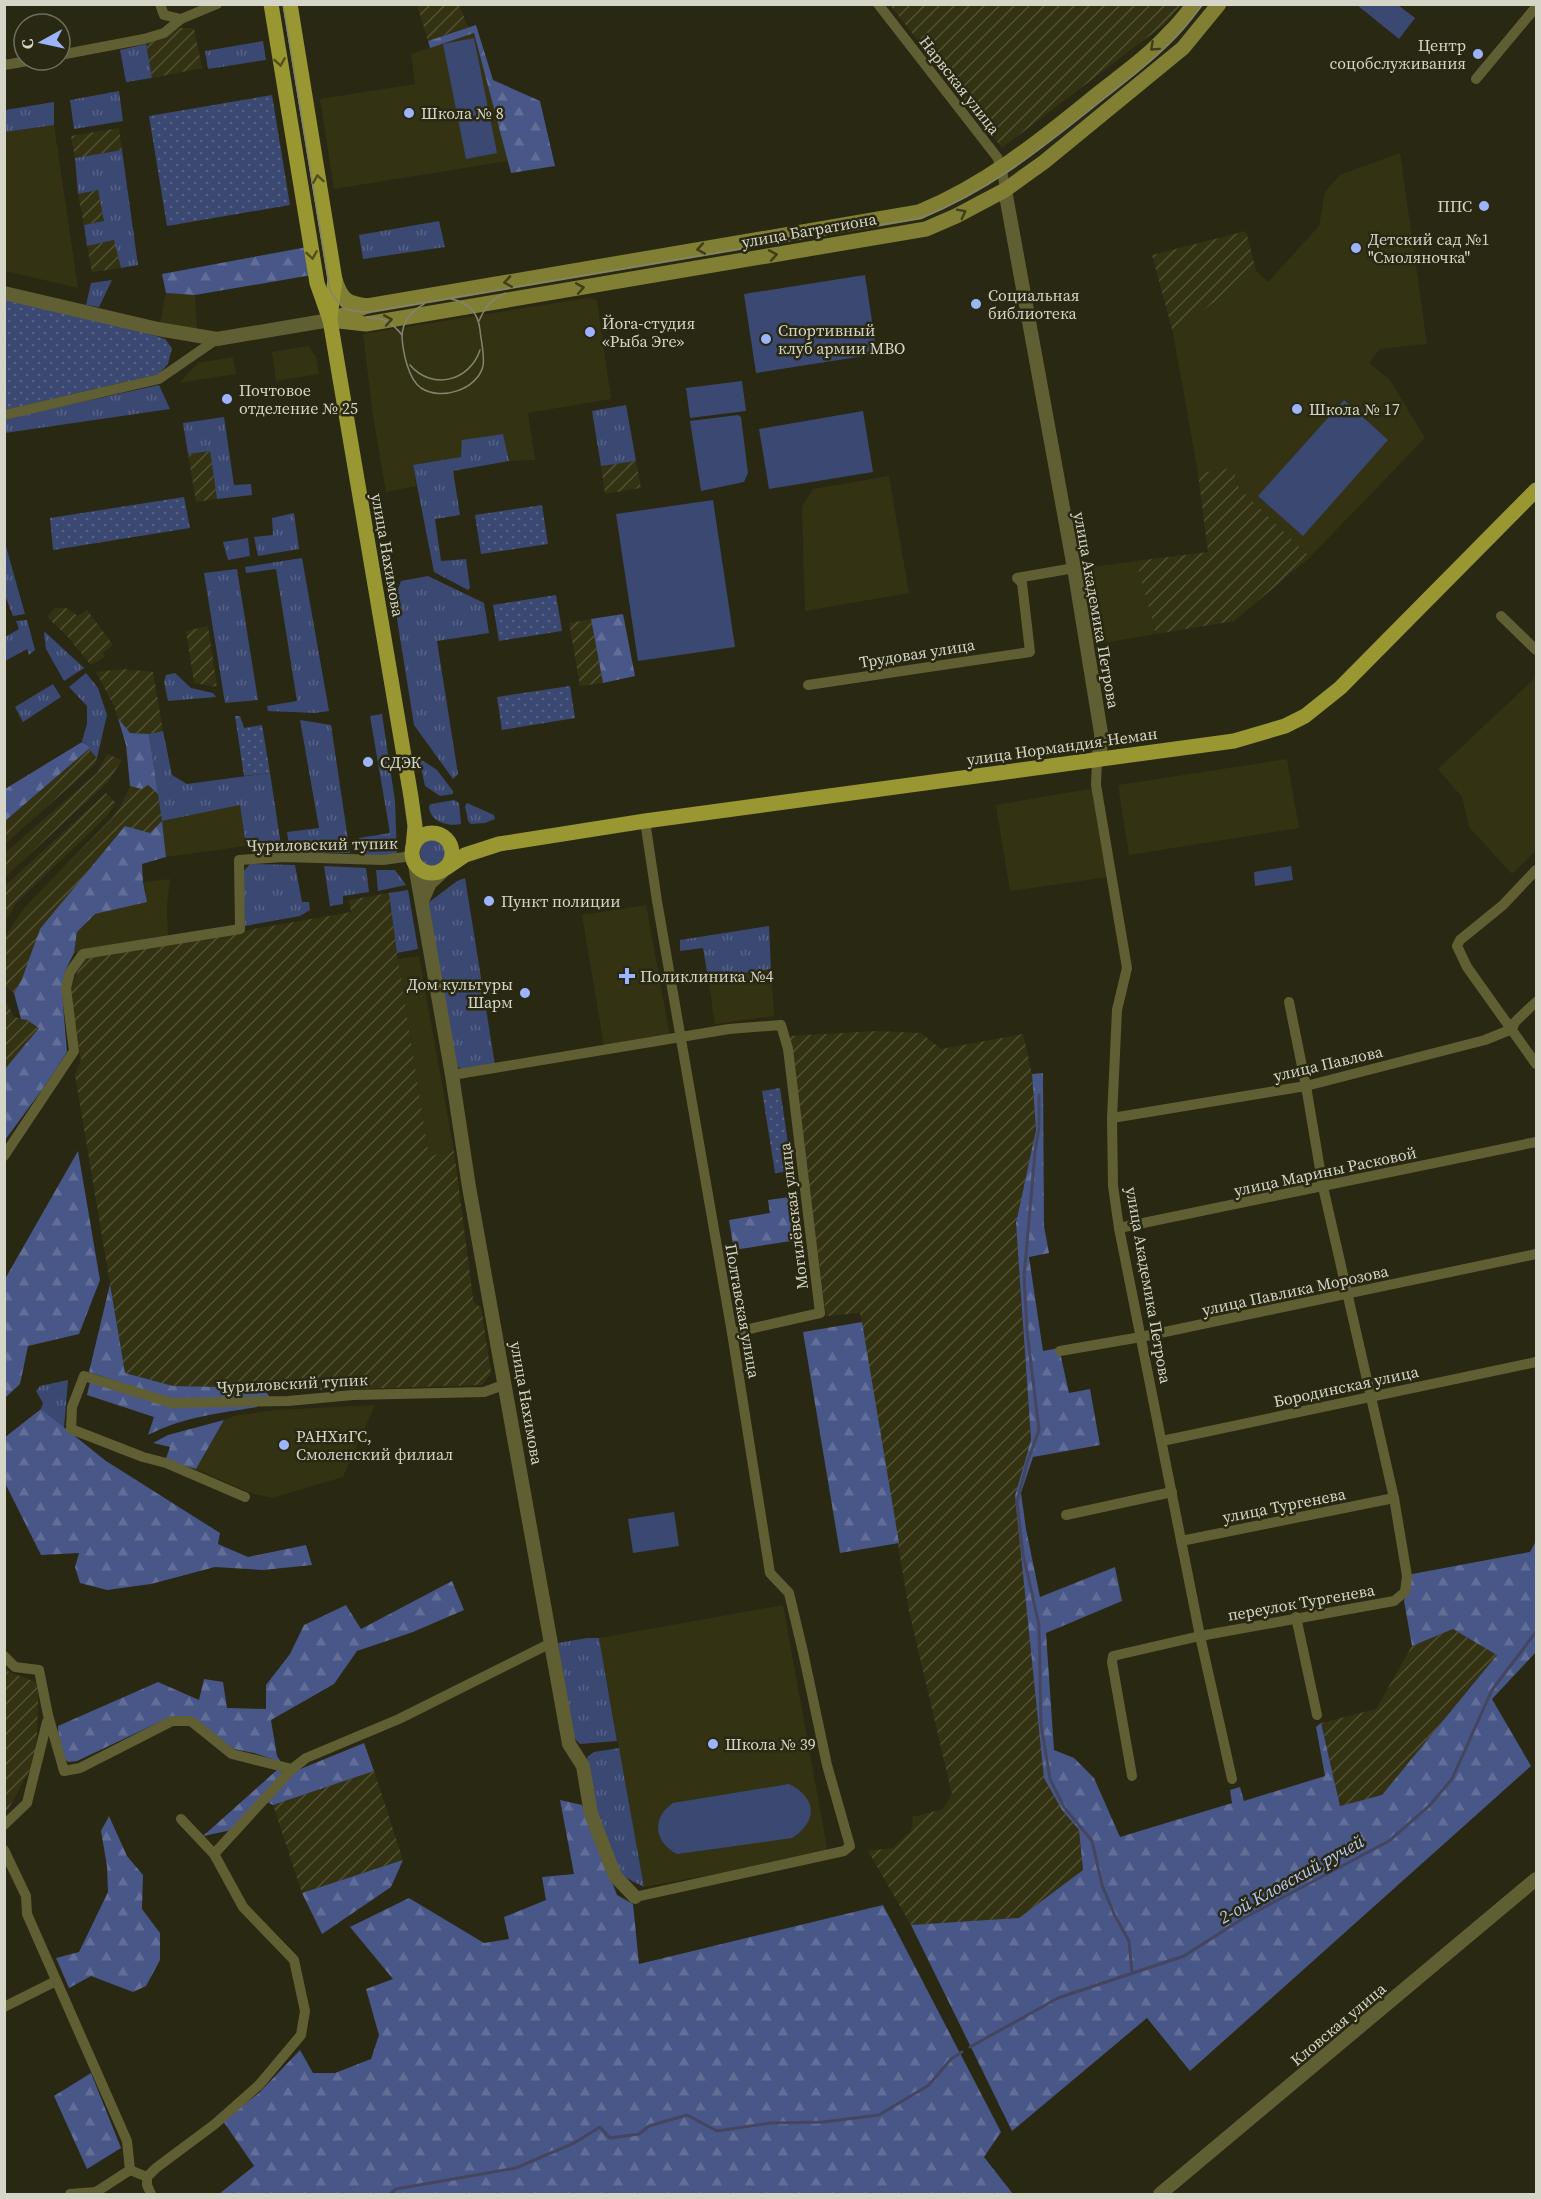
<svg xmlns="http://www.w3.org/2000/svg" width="1541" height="2199" viewBox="0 0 1541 2199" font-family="'Source Serif 4',serif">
  <defs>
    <pattern id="industrial-furrows" width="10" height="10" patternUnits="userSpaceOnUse" patternTransform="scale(1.5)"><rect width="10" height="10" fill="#333314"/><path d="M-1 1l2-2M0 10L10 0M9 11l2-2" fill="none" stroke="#505035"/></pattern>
    <pattern id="grass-tufts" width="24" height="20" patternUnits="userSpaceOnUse" patternTransform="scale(1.5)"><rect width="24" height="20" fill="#3b4872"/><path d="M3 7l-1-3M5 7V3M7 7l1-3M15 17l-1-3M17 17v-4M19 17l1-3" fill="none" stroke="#576285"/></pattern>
    <pattern id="forest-firs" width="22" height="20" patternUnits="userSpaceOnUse" patternTransform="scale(1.5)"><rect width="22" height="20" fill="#485688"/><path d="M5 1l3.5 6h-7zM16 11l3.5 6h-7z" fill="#626e97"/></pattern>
    <pattern id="park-dots" width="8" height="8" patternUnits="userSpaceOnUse" patternTransform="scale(1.5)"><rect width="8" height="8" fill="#3b4872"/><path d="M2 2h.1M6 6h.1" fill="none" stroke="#576285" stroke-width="1.8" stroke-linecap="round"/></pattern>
  </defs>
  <rect width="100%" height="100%" fill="#292812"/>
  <g fill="#333314">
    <polygon points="474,33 508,161 334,189 320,99 415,84 411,54"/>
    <polygon points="54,125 78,288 5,271 5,132"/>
    <polygon points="1400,153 1427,344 1380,349 1369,363 1390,380 1425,438 1310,557 1239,488 1233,468 1198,473 1173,333 1256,271 1268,282 1319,226 1325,192 1340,175"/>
    <polygon points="166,293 195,295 197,329 160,322"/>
    <polygon points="587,298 597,300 611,399 528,413 535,460 509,461 503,434 462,440 462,457 413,465 416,486 386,492 373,416 363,334"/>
    <polygon points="308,346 316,357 319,374 276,381 272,352"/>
    <polygon points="233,357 236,374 179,383 198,363"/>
    <polygon points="889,476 909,593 805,611 802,507 813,489"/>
    <polygon points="1136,561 1156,634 1092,645 1078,569"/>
    <polygon points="1535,678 1536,851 1512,874 1469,827 1462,797 1438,769"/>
    <polygon points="1287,759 1299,828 1129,855 1118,785"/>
    <polygon points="1095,788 1108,877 1010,891 996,805"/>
    <polygon points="240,805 246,846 166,857 162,821"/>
    <polygon points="170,879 167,904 168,939 74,953 77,932 95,914 146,902 146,890 143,882"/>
    <polygon points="646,905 670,1036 604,1046 582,915"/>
    <polygon points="419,956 454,1151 429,1156 398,959"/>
    <polygon points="771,969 774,1016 715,1024 708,978"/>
    <polygon points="375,1405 343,1477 272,1498 251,1493 196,1469 224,1420 234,1416 275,1410"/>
    <polygon points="783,1605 828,1853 644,1887 599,1638"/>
  </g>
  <g fill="url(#industrial-furrows)">
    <polygon points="417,5 459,5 468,27 428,41"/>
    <polygon points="890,5 1181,5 1165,24 1002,148"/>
    <polygon points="180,28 194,28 202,68 152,78 146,44"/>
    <polygon points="119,128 122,150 75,158 71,136"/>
    <polygon points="98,190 104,221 84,225 78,194"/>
    <polygon points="1246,231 1256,271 1173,333 1152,255"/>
    <polygon points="115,240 121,268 92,272 87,246"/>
    <polygon points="210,451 217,499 196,502 188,454"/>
    <polygon points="636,461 641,488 605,494 601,466"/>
    <polygon points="1233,468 1239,488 1310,557 1234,621 1156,634 1136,561 1208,552 1198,473"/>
    <polygon points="55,608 66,608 78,616 87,610 113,645 103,653 105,657 91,665 67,636 47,617"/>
    <polygon points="591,619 603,683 580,686 569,623"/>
    <polygon points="208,626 217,687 194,683 186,631"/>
    <polygon points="123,669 153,672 163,731 149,734 130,733 118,718 114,706 96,672"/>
    <polygon points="90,748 97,758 95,764 5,844 5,821"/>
    <polygon points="107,754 122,760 107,783 5,877 5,853 97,773"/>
    <polygon points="148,785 158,794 162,821 22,979 14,993 5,986 4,938 24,908 112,818 121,806 130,786 142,789"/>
    <polygon points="106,793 116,803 107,816 16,903 5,922 6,885"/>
    <polygon points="389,893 398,959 429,1156 454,1151 473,1298 476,1305 481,1307 491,1373 482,1385 323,1390 173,1386 125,1373 75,1075 81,1060 70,990 83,959 351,912 349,900"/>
    <polygon points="4,998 14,1017 27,1020 39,1028 5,1069"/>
    <polygon points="877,1031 921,1033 941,1049 1023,1034 1032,1074 1036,1130 1016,1223 1031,1440 1015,1496 1062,1810 1079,1830 1083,1870 1019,1918 911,1925 868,1851 893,1848 911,1831 913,1817 943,1809 952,1794 909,1611 860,1313 826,1316 789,1036"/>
    <polygon points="1453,1629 1498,1655 1382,1795 1340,1806 1321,1723 1376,1709 1412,1646"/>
    <polygon points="5,1666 9,1672 39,1683 36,1759 5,1815"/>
    <polygon points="374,1771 403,1860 302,1893 273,1805"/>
  </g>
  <g fill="url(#grass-tufts)">
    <polygon points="263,41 266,60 208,69 205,51"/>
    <polygon points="146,44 152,78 126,82 120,50"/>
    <polygon points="119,91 123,121 74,129 70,100"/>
    <polygon points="54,102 54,125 5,132 5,110"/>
    <polygon points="122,150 138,265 121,268 114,240 87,246 84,225 104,221 98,190 78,194 75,158"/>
    <polygon points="439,221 445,247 363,259 359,235"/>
    <polygon points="112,280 99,307 86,305 91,283"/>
    <polygon points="159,385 170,409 5,433 4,419"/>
    <polygon points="626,405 636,461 601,466 592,411"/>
    <polygon points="224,417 234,485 251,484 252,495 217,499 210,451 188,454 183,423"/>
    <polygon points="503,434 509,461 453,471 460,515 435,519 441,561 466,559 470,588 468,590 434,572 413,465 461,457 462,440"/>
    <polygon points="294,513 299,549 258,556 254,537 273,535 272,518"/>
    <polygon points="248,538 250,556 228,560 223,542"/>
    <polygon points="4,543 5,543 25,614 13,616 5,595"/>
    <polygon points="302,558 329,711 315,713 268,711 267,706 297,701 276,569 246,573 245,567"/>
    <polygon points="237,569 258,700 225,703 204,573"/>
    <polygon points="428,576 484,603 489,633 437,641 458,774 453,779 414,725 394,600 401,581"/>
    <polygon points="27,620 35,650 29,655 27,649 5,661 5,637 19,629 16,621"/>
    <polygon points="45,632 84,668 64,681 46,649 44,633"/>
    <polygon points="86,673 98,688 107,715 97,758 82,741 87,724 87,706 69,687"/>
    <polygon points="175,673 191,688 213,693 216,697 168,701 164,682 166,675"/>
    <polygon points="53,684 61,697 23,722 15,707"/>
    <polygon points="382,714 395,801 397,855 362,856 359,838 390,833 370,716"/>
    <polygon points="300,720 331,725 350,853 290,853 287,832 319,828"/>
    <polygon points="163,731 172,775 187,784 270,773 281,845 246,846 240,805 162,821 149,734"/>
    <polygon points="422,760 437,770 453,791 453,794 440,796 425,786 420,763"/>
    <path d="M454,800L459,803L461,824C447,827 429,821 429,806L431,804Z"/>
    <polygon points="467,803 494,815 495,819 485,823 471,824 468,821 465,806"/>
    <circle cx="433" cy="853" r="13"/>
    <polygon points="250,864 295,865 302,902 309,902 310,910 300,916 245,926 243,872"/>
    <polygon points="324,866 366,868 369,892 343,896 343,904 330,906"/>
    <polygon points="376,870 395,870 406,885 378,891"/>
    <polygon points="465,878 495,1065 464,1070 456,1066 428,903 457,881"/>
    <polygon points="408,890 418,949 397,953 389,893"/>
    <polygon points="769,926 771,969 708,978 703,948 680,951 680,940"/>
    <polygon points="68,1380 64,1428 41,1409 43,1403 36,1391 40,1386"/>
    <polygon points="587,1638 599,1638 617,1741 580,1744 574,1738 558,1643"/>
    <polygon points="619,1748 644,1887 619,1874 596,1813 587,1757 594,1752"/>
  </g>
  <g fill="url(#forest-firs)">
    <polygon points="476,25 493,80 540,101 555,166 511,173 474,33 430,48 428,41"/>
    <polygon points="307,247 312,275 195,295 166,293 162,274"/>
    <polygon points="623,614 635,676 603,683 591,619"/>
    <polygon points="118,718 130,733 149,734 158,794 148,785 142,789 130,786 126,745"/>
    <polygon points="82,742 90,748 5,821 5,789"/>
    <polygon points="162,821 166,857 142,864 143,882 147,902 95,914 77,932 74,953 65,971 62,993 67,1052 44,1087 5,1140 5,1069 39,1028 27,1020 21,1019 14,993 22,979 40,929 125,826 150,833"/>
    <polygon points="1043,1073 1044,1226 1049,1253 1029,1257 1043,1351 1059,1348 1069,1393 1090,1389 1100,1445 1033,1457 1021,1493 1026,1529 1040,1597 1115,1567 1122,1601 1046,1633 1054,1750 1074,1758 1094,1778 1120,1837 1232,1803 1230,1790 1240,1787 1244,1801 1325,1776 1316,1727 1321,1723 1340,1806 1382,1795 1497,1655 1453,1629 1412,1646 1404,1601 1412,1574 1530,1552 1536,1541 1536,1652 1492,1699 1531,1766 1190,2071 1147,2018 1012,2131 911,1925 1019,1918 1083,1870 1079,1830 1062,1810 1044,1778 1015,1496 1031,1440 1016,1223 1036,1130 1032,1074"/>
    <polygon points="78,1151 100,1280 79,1334 28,1346 20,1384 5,1398 5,1279"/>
    <polygon points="797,1196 804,1239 734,1250 729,1220 770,1213 768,1200"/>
    <polygon points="110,1284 125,1373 173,1386 264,1388 270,1398 174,1400 89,1372"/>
    <polygon points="862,1322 899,1543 840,1553 803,1332"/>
    <path d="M90,1382L172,1407L257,1404V1407C220,1413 182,1417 148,1435L154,1417L87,1395Z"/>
    <polygon points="41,1409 106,1461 220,1533 218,1544 248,1557 306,1545 312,1565 263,1570 215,1567 151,1584 107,1590 80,1583 75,1567 79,1553 41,1555 5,1483 4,1438"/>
    <polygon points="224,1420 196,1469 165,1461 170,1447 153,1443 168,1435"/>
    <polygon points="452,1581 464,1610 413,1632 357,1651 334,1684 271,1720 277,1756 281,1762 254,1753 234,1749 212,1734 168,1718 77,1761 68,1762 60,1754 58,1726 158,1682 199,1700 204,1679 223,1682 227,1708 266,1709 266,1685 290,1654 304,1625 346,1605 361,1629"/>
    <polygon points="364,1743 374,1771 273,1805 265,1801 293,1772"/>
    <polygon points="277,1770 284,1772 232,1830 203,1836"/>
    <polygon points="560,1800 582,1805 617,1895 633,1904 639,1964 883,1905 1001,2132 984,2157 1013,2194 219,2194 254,2166 223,2121 259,2093 300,2050 313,2073 335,2073 371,2059 379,2035 366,1989 393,1979 350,1927 409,1898 484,1943 509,1939 504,1917 546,1900 542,1877 574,1874"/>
    <polygon points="109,1816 127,1856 143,1875 142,1909 160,1933 160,1960 146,1986 133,1992 91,1976 69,1988 56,1958 79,1952 108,1892 107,1866 101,1831"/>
    <polygon points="403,1860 391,1887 322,1934 302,1893"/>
    <polygon points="91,2073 121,2148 87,2169 54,2096"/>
  </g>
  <g fill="url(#park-dots)">
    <polygon points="272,95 290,205 167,226 149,116"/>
    <polygon points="5,299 144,332 165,339 172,348 168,364 159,374 5,410"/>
    <polygon points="184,497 190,528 53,550 50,518"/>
    <polygon points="542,505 548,544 481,554 475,515"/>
    <polygon points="556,595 562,631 499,641 493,605"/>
    <polygon points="570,686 575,718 502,730 497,697"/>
    <polygon points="235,716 240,716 244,728 262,725 270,773 244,776"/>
    <polygon points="780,1088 792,1171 775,1173 762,1091"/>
  </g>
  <g fill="#3b4872">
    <polygon points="1357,5 1398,5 1415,18 1399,39"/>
    <polygon points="474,38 497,153 466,159 443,44"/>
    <polygon points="865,275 877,354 756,373 744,294"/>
    <polygon points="742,381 746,411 690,418 686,388"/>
    <polygon points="1344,400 1388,440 1303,536 1258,496"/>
    <polygon points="863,411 873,472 769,489 759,429"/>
    <polygon points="738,415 741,417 748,473 744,482 701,491 690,421"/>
    <polygon points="713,500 735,647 638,661 616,514"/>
    <polygon points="1291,866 1293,880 1255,886 1254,872"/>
    <polygon points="674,1512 679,1546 633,1553 628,1519"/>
    <path d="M789,1784C817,1798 818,1821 792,1838L677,1854C654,1842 651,1818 673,1803Z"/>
  </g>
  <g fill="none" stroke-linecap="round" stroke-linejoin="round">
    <g stroke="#444660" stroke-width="3">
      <polyline points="1039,1095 1039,1127 1035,1152 1024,1277 1027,1331 1039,1430 1027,1463 1017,1502 1023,1554 1039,1625 1041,1724 1050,1779 1064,1807 1092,1841 1102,1885 1115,1916 1129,1941 1132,1972"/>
      <polyline points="970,2047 1058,1998 1184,1956 1242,1919 1389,1841 1429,1806 1452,1779 1492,1690 1536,1632"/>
      <polyline points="390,2194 396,2189 516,2168 574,2143 600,2127 610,2138 639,2134 649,2126 687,2115 717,2131 771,2123 823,2122 879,2115 929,2085 951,2059 962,2052"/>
    </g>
    <g stroke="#605f33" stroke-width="10">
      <polyline points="160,4 164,15 181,19"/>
      <polyline points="878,4 997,157 1002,169 1005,190"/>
      <polyline points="60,55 144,39 164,33 181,19 217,4"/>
      <polyline points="4,65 34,60"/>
      <polyline points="1476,79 1536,7"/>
      <polyline points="4,415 159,379 217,339"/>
      <polyline points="1501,616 1536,650"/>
      <polyline points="808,685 1030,652 1022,583 1017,578 1074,568"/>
      <polyline points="1097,760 1096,785 1127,968 1117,1010 1112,1118 1113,1186 1119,1228 1200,1636 1232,1779"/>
      <polyline points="1536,870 1503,905 1460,940 1457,946 1467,967 1536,1064"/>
      <polyline points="452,1075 729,1029 781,1025 788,1049 820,1313 732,1333"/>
      <polyline points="1112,1118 1306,1086 1485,1040 1512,1029 1515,1022 1536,1002"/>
      <polyline points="4,1156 74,1051 66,988 70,972 83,954 240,929 239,860 284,857 383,860 412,856"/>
      <polyline points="1119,1228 1536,1142"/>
      <polyline points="1060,1351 1141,1337 1536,1254"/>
      <polyline points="1162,1441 1536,1362"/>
      <polyline points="245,1497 166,1463 143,1457 71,1429 72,1407 84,1376 172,1403 288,1401 353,1395 484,1392 506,1384"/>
      <polyline points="1066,1515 1172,1492"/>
      <polyline points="1181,1541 1394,1498"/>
      <polyline points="1296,1617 1317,1715"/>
      <polyline points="4,1656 15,1667 39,1670 48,1715 64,1771 80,1768 172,1721 191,1721 232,1754 292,1769"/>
      <polyline points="1132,1776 1112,1662 1113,1656 1200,1636 1394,1601 1405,1592 1407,1576 1394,1498 1323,1187 1306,1086 1289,1002"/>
      <polyline points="4,1825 27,1803 47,1722"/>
      <polyline points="4,1850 26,1896 27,1914 127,2141 130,2170"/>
      <polyline points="214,1854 292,1769 306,1758 399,1719 551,1643"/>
      <polyline points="635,1897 844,1851 850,1846 827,1765 803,1652 789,1593 770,1573 732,1333 657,901 645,821"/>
      <polyline points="4,2007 56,1981"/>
      <polyline points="70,2194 96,2192 130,2170 147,2177"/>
      <polyline points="151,2194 147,2185 147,2177 156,2168 215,2124 259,2085 301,2035 305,2011 294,1960 243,1907 214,1854 181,1819"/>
    </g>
    <g stroke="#605f33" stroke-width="14">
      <polyline points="1005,190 1074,568 1101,733 1101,746 1097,760"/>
      <polyline points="4,293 158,329 217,339 330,320"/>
      <polyline points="415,865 452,1075 469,1187 569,1744 583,1766 591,1814 615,1876 635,1897"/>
      <polyline points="422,901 430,883 442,872"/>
      <polyline points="1160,2194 1536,1879"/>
    </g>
    <g stroke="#807f34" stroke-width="15">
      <path d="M335,280C342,300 346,303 367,306"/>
      <path d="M333,319L367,306L919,212C984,185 1036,144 1090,100C1117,78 1147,58 1170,32C1179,24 1186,14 1194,4"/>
      <polyline points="330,320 366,324 926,229 956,216 1005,190 1044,162 1183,48 1219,4"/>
    </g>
    <g stroke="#999731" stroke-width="15">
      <polyline points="271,4 317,283 330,320 411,797 415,826 413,847"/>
      <polyline points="290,4 335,280 330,317"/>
      <circle cx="432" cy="853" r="20"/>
      <polyline points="446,868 465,855 499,844 645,821 1234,741 1285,726 1305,716 1340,688 1536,490"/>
    </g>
    <g stroke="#848371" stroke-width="1.5">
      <path d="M283,4L330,290C341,310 346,312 369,312L921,218C986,192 1032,156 1086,113C1115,89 1147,67 1174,39C1184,29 1194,16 1203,4"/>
      <path d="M424,304C412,311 402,322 402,337C403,352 408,379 421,388C441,401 477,390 483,366C485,356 481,341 480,330C478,312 468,302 451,299"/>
      <path d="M367,317C383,318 392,322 402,335"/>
      <path d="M479,321C485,307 491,299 506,293"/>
      <path d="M410,365C432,391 470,381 480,350"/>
    </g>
  </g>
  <defs><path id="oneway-chevron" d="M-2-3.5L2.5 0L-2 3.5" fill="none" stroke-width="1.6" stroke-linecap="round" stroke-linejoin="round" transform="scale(1.5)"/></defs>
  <g stroke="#3f3e1a">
    <use href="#oneway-chevron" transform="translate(1154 47) rotate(138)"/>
    <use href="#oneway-chevron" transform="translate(962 213) rotate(-27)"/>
    <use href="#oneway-chevron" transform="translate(701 249) rotate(170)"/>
    <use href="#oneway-chevron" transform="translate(773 255) rotate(-10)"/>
    <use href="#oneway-chevron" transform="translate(508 282) rotate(171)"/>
    <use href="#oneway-chevron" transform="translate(580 288) rotate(-10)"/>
    <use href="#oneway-chevron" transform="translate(388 320) rotate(-10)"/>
  </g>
  <g stroke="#504f1d">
    <use href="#oneway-chevron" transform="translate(280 62) rotate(81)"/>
    <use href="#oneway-chevron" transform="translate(318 179) rotate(-99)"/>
    <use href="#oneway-chevron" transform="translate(312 255) rotate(81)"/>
  </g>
  <g fill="#9db4fd" stroke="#292812" stroke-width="2">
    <circle cx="1478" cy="54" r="6"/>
    <circle cx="409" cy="113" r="6"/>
    <circle cx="1484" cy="206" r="6"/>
    <circle cx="1356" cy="248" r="6"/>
    <circle cx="976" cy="304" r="6"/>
    <circle cx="590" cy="332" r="6"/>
    <circle cx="766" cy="339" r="6"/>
    <circle cx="227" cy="399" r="6"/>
    <circle cx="1297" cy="409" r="6"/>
    <circle cx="368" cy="762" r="6"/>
    <circle cx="489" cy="901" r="6"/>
    <path d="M624 967h6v6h6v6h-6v6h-6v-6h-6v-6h6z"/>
    <circle cx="525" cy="993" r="6"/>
    <circle cx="284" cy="1445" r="6"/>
    <circle cx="713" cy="1744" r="6"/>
  </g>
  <g text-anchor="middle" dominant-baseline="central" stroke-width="5" stroke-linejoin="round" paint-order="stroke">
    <g font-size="16" fill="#d6d6c8" stroke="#292812" text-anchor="start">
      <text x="1466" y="45" text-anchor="end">Центр<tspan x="1466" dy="18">соцобслуживания</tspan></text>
      <text x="421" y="113">Школа № 8</text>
      <text x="1472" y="206" text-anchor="end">ППС</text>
      <text x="1368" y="239">Детский сад №1<tspan x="1368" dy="18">"Смоляночка"</tspan></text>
      <text x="988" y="295">Социальная<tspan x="988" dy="18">библиотека</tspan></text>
      <text x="602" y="323">Йога-студия<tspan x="602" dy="18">«Рыба Эге»</tspan></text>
      <text x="778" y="330">Спортивный<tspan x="778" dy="18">клуб армии МВО</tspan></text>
      <text x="239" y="390">Почтовое<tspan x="239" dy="18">отделение № 25</tspan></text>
      <text x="1309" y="409">Школа № 17</text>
      <text x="380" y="762">СДЭК</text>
      <text x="501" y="901">Пункт полиции</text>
      <text x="640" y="976">Поликлиника №4</text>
      <text x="513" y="984" text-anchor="end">Дом культуры<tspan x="513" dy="18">Шарм</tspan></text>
      <text x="296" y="1436">РАНХиГС,<tspan x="296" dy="18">Смоленский филиал</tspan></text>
      <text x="725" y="1744">Школа № 39</text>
    </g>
    <g font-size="16" fill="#d6d6c8" stroke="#292812">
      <text transform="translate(960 85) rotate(52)">Нарвская улица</text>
      <text transform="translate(809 230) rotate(-10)">улица Багратиона</text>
      <text transform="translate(388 555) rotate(80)">улица Нахимова</text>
      <text transform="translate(1097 610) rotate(80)">улица Академика Петрова</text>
      <text transform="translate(917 653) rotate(-9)">Трудовая улица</text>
      <text transform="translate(1062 746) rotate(-8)">улица Нормандия-Неман</text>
      <text transform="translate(322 844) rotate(-1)">Чуриловский тупик</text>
      <text transform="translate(1328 1063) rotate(-13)">улица Павлова</text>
      <text transform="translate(1325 1171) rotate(-12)">улица Марины Расковой</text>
      <text transform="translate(793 1216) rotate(-97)">Могилёвская улица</text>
      <text transform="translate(1149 1285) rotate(80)">улица Академика Петрова</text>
      <text transform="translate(1295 1290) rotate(-12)">улица Павлика Морозова</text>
      <text transform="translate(743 1311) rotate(80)">Полтавская улица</text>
      <text transform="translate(292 1383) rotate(-3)">Чуриловский тупик</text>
      <text transform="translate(1346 1386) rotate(-12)">Бородинская улица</text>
      <text transform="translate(527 1403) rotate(80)">улица Нахимова</text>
      <text transform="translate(1284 1505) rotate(-11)">улица Тургенева</text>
      <text transform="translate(1301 1602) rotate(-10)">переулок Тургенева</text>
      <text transform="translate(1338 2024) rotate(-40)">Кловская улица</text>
    </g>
    <g font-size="18" font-style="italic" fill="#bac9f8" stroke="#292812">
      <text transform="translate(1291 1879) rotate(-29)">2-ой Кловский ручей</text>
    </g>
  </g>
  <rect width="1541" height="2199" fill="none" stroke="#d6d6c8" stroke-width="12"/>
  <g transform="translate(42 42) rotate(262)"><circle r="28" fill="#292812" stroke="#6e6e5b" stroke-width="1.5"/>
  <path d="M0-4.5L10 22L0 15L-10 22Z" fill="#9db4fd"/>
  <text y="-9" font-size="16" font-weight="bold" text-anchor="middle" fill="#d6d6c8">С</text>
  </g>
</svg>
